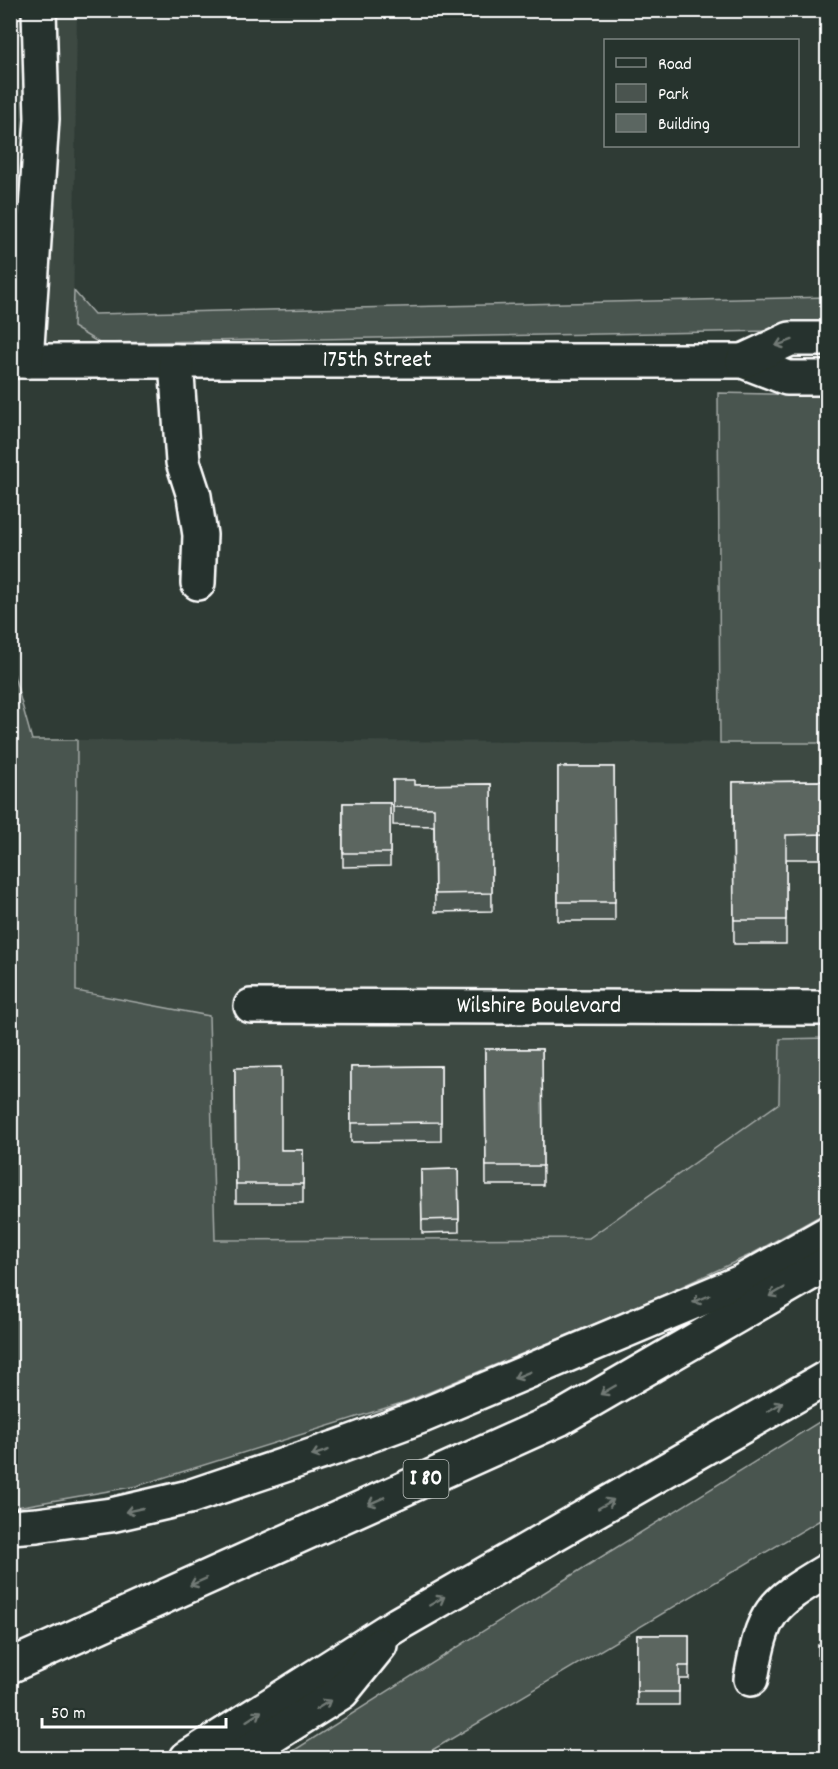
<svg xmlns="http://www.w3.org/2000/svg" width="838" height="1769" viewBox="0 0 838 1769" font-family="Dekko,sans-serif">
  <rect width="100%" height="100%" fill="#2f3b35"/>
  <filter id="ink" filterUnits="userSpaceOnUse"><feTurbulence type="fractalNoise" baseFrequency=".0167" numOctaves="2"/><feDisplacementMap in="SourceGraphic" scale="12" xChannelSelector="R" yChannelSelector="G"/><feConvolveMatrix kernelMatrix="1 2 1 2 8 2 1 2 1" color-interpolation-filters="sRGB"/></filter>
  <g filter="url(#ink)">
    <g fill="#3c4842">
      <polygon points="11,11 77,11 73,327 99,343 11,343"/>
      <polygon points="77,740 827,743 827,1038 781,1040 779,1103 589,1238 215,1240 209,1016 76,992"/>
    </g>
    <g fill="#4a544f" stroke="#a4aaa7" stroke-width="1.5">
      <polygon points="74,291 94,314 828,297 827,330 99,343 73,327"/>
      <polygon points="718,393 827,395 827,743 720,743"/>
      <polygon points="11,665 32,740 77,740 76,991 209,1016 215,1240 589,1238 779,1103 780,1039 827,1038 827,1212 750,1255 659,1297 408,1401 137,1486 11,1508"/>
      <polygon points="827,1417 827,1516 419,1758 282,1758 564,1580"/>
    </g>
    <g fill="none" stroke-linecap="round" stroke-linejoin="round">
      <defs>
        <g id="minor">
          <polyline points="10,361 743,361 787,378 828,378"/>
          <polyline points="26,361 42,119 39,10"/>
          <polyline points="176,361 183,462 194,496 200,535 198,583"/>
          <polyline points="743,361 790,339 828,339"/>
          <polyline points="251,1006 828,1008"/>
          <path d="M751,1679C763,1611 769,1605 828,1570"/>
        </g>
        <g id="highway">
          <polyline points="10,1527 37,1525 111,1515 189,1497 335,1448 422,1416 741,1282 828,1233"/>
          <polyline points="10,1666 559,1419 828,1263"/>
          <polyline points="187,1758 398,1624 828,1377"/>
          <polyline points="238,1758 342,1692 380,1645"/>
        </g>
      </defs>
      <use href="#minor" stroke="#fff" stroke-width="38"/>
      <use href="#highway" stroke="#fff" stroke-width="38"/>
      <use href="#minor" stroke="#26332d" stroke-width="33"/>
      <use href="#highway" stroke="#26332d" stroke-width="33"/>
    </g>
    <g fill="#4e5853" stroke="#fff" stroke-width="1.5">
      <polygon points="558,767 614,767 615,921 558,921"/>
      <polygon points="393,780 414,785 491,784 492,911 435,912 434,826 393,825"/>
      <polygon points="825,781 825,859 786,859 786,944 734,944 733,782"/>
      <polygon points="343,803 390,803 390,866 343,867"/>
      <polygon points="485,1049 542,1049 543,1185 486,1185"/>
      <polygon points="441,1066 441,1141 351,1142 351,1067"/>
      <polygon points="235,1068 281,1150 303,1150 303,1203 236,1203"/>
      <polygon points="458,1169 459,1232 422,1233 421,1170"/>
      <polygon points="637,1635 689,1635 689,1679 679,1679 679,1705 637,1705"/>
      <polygon points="828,1639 828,1675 818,1658 818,1645"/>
    </g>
    <g fill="#5b6661" stroke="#fff" stroke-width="1.5">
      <polygon points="558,767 614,767 615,902 558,902"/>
      <polygon points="393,780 414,780 414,785 491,784 492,893 435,894 434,808 393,807"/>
      <polygon points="825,781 825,834 786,835 786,920 734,920 733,782"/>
      <rect x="343" y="803" width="47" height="50"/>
      <polygon points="485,1049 542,1049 543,1166 486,1166"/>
      <polygon points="441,1066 441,1122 351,1123 351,1067"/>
      <polygon points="281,1067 281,1150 303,1150 303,1184 236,1184 235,1068"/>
      <polygon points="458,1169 459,1219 422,1220 421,1170"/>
      <polygon points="637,1635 689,1635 689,1666 679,1666 679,1692 637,1692"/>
      <polygon points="828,1639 828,1662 818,1645"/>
    </g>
    <defs><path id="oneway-shaft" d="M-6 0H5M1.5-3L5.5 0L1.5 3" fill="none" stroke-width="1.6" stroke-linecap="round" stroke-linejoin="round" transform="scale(1.5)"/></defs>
    <g stroke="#727a76">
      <use href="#oneway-shaft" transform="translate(784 343) rotate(160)"/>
      <use href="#oneway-shaft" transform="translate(777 1292) rotate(150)"/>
      <use href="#oneway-shaft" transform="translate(701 1299) rotate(157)"/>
      <use href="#oneway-shaft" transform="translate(522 1375) rotate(158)"/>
      <use href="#oneway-shaft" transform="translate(608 1390) rotate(150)"/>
      <use href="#oneway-shaft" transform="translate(775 1407) rotate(-30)"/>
      <use href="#oneway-shaft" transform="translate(320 1453) rotate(161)"/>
      <use href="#oneway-shaft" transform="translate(376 1501) rotate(156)"/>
      <use href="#oneway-shaft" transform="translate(606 1504) rotate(-30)"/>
      <use href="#oneway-shaft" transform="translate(134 1510) rotate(167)"/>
      <use href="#oneway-shaft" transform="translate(198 1582) rotate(156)"/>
      <use href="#oneway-shaft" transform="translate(437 1601) rotate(-30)"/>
      <use href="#oneway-shaft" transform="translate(323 1705) rotate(-32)"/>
      <use href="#oneway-shaft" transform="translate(254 1716) rotate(-33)"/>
    </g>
  </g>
  <g text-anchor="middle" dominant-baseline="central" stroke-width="4.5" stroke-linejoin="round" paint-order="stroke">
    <rect fill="#26332d" stroke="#bec2c0" stroke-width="1.5" x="403.5" y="1460" width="45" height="38" rx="4.5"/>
    <g font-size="22" font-weight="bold" fill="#fff">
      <text x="426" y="1479">I 80</text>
    </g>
    <g font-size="24" fill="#fff" stroke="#26332d">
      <text x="377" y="361">175th Street</text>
      <text x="539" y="1007">Wilshire Boulevard</text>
    </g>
  </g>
  <rect width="838" height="1769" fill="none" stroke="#26332d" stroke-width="36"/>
  <rect x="18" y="18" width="802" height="1733" fill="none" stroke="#fff" stroke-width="2" filter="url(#ink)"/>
  <rect x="604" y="39" width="195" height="108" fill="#26332d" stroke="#7d8581" stroke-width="1.5"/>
  <rect x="616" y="58" width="30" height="9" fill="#26332d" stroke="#7d8581" stroke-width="1.5"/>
  <text x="658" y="69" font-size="18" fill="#ffffff">Road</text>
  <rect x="616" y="84" width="30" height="18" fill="#4a544f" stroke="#7d8581" stroke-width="1.5"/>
  <text x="658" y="99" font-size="18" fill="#ffffff">Park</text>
  <rect x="616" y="114" width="30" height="18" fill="#5b6661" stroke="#7d8581" stroke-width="1.5"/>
  <text x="658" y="129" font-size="18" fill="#ffffff">Building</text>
  <path d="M42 1718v9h184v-9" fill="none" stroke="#ffffff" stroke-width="3"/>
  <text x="51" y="1718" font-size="18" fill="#ffffff" stroke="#26332d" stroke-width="4.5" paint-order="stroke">50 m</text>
</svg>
